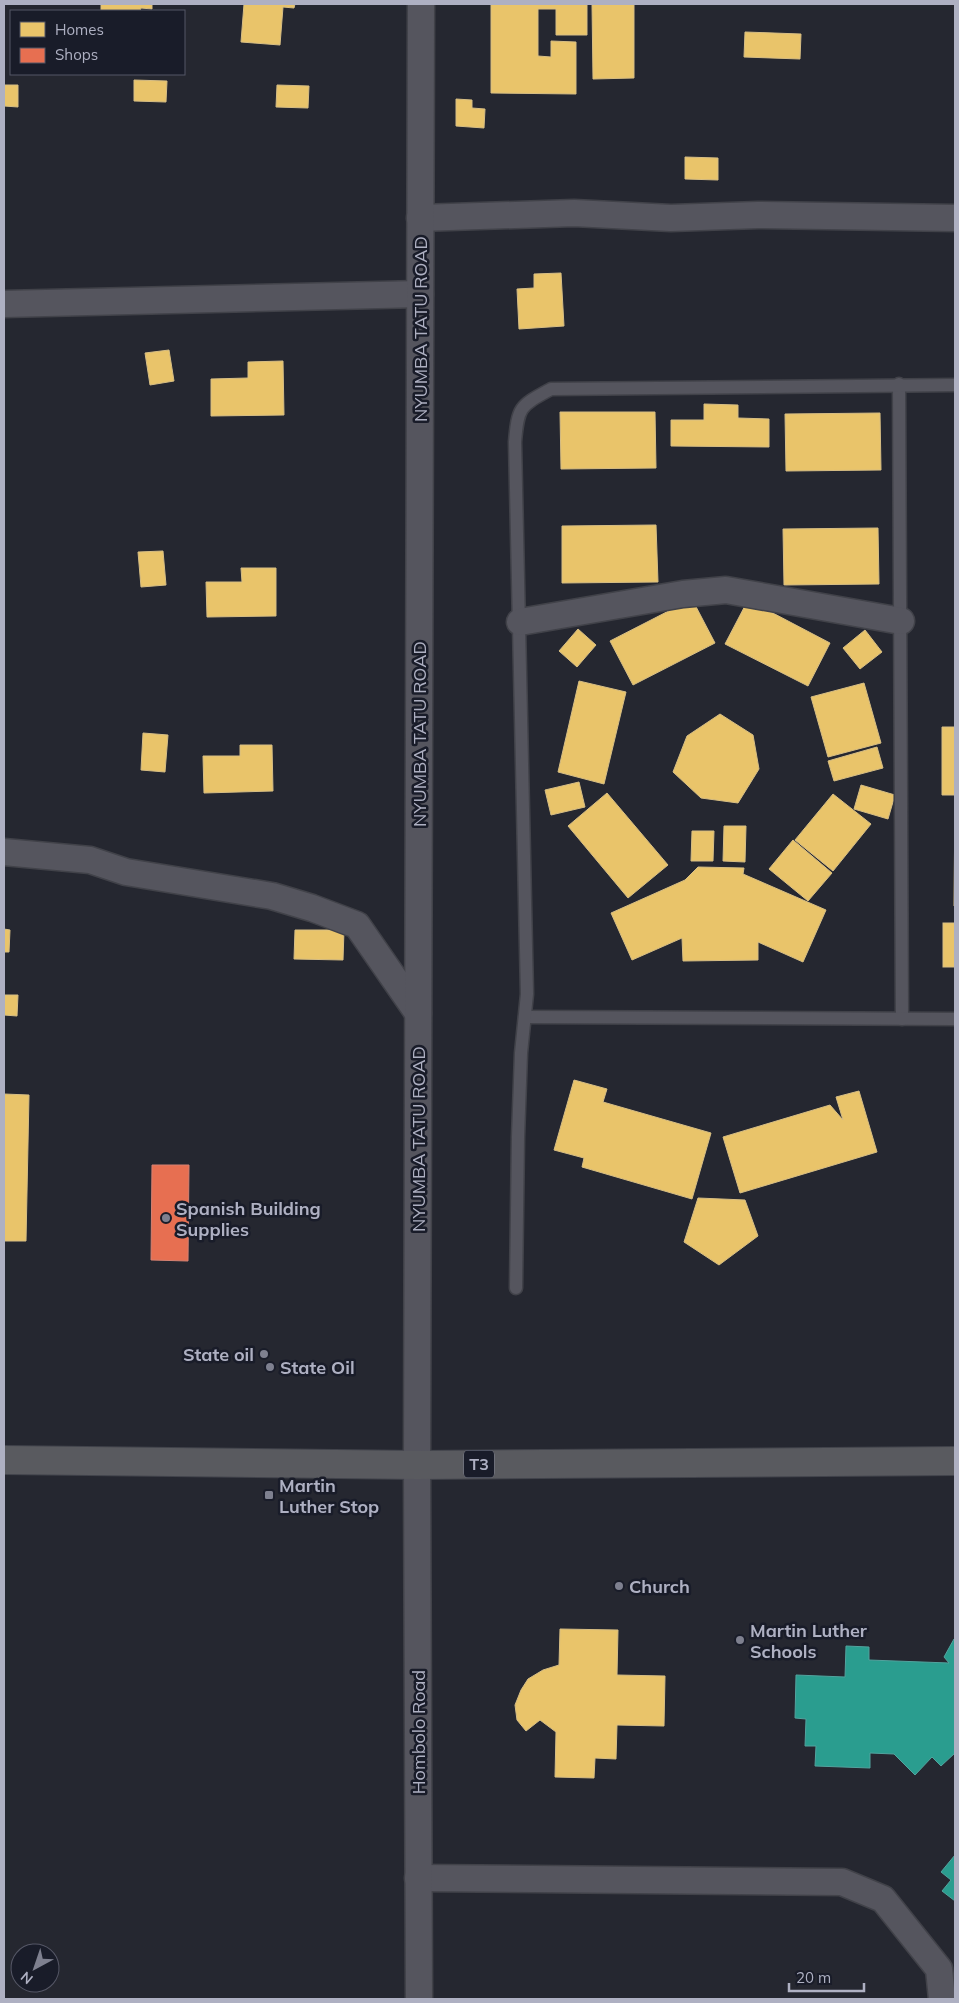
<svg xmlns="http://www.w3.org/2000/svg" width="959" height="2003" viewBox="0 0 959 2003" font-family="Mulish,sans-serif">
  <rect width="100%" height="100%" fill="#252730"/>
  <g fill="#e9c46a" stroke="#d7be84">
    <polygon points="101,4 152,4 152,9 141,8 140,11 101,11"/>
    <polygon points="244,4 295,4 294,8 283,7 280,45 241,42"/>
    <polygon points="491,4 587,4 587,35 556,35 556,9 538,9 538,56 551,57 551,41 576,42 576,94 491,93"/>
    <polygon points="592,4 634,4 634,78 593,79"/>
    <polygon points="745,32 801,34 800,59 744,57"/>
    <polygon points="134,80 167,81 166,102 134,101"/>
    <polygon points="4,85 18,85 18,107 4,106"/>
    <polygon points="277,85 309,86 308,108 276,107"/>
    <polygon points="456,99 472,100 472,108 485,109 484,128 456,126"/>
    <polygon points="685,157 718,158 718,180 685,179"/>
    <polygon points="561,273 564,326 519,329 517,289 534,288 534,274"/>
    <polygon points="169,350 174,381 150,385 145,353"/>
    <polygon points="283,361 284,415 211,416 211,379 248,378 248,362"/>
    <polygon points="704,404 738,405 738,418 769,419 769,447 671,446 671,420 704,420"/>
    <polygon points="560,412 655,412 656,468 561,469"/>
    <polygon points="880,413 881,470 786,471 785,414"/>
    <polygon points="656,525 658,582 562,583 562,526"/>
    <polygon points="878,528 879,584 784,585 783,529"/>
    <polygon points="163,551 166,585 141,587 138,552"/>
    <polygon points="241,568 276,568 276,616 207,617 206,582 242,582"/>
    <polygon points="692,599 715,643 633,685 610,641"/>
    <polygon points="748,600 830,643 808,686 725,644"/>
    <polygon points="578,629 596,645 577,667 559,651"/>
    <polygon points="865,630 882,652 860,669 843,648"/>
    <polygon points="579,681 626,692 604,784 558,772"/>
    <polygon points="864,683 881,743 828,757 811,697"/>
    <polygon points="720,714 753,735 759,769 738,803 701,798 673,772 687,736"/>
    <polygon points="942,727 955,727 955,906 954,906 955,795 942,795"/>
    <polygon points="143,733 168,735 165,772 141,770"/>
    <polygon points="240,745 272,745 273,791 204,793 203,756 240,756"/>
    <polygon points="877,747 883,768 834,781 828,761"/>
    <polygon points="579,782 585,807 551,815 545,790"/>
    <polygon points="861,785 895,795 888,819 854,809"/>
    <polygon points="607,793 668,865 628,898 568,826"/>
    <polygon points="833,794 871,824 833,871 795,840"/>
    <polygon points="724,826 746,826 745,862 723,861"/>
    <polygon points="692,831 714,831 713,861 691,861"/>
    <polygon points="793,840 832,873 808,901 769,869"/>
    <polygon points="698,867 744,868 743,874 826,910 803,962 758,942 758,960 683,961 682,938 632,960 611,913 685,880"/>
    <rect x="943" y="923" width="12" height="44"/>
    <polygon points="4,929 10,930 9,952 4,952"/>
    <polygon points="295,930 344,930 343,960 294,959"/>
    <polygon points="4,995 18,995 17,1016 4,1015"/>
    <polygon points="574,1080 607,1089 603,1102 711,1133 692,1199 582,1167 584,1158 554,1150"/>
    <polygon points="859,1091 877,1152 740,1193 723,1137 830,1105 843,1120 836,1097"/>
    <polygon points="4,1094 29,1095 26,1241 4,1241"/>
    <polygon points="698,1198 745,1200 758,1236 719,1265 684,1242"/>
    <polygon points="560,1629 618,1630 617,1675 665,1676 664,1726 617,1725 616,1759 595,1758 594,1778 555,1777 556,1732 540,1720 526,1731 517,1720 515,1705 521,1690 528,1679 543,1670 559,1665"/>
  </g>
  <polygon fill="#e76f51" stroke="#d68273" points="152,1165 189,1165 188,1261 151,1260"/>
  <g fill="#2a9d8f" stroke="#52a39e">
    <polygon points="954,1639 955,1640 955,1753 941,1766 932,1757 915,1775 894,1754 870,1753 870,1768 815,1766 816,1746 805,1746 806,1719 795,1718 796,1675 845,1677 846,1646 869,1647 869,1660 949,1663 944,1657"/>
    <polygon points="955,1855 955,1901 942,1891 951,1880 941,1872"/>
  </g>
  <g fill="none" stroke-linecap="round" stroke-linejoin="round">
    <defs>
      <g id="lane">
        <polyline points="899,384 902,1019"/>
        <polyline points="525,1017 955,1019"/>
        <path d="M516,1288L518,1137L521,1053L527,994L515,442C518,406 520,406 551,389L955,385"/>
      </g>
      <g id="street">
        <polyline points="420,218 574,213 671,218 758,215 955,218"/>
        <polyline points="4,304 420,294"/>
        <polyline points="520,622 683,594 726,590 901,621"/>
        <polyline points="4,852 90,860 126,872 272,896 312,908 357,925 418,1013"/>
        <polyline points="418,1878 842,1882 883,1899 939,1969 942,1999"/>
        <polyline points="419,1999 417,1465 421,4"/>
      </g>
      <polyline id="highway" points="4,1460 417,1465 955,1461"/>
    </defs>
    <use href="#lane" stroke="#414249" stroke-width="15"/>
    <use href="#street" stroke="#414249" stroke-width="29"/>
    <use href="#highway" stroke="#41434b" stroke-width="30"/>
    <use href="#lane" stroke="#55555e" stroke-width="12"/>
    <use href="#street" stroke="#55555e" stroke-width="26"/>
    <use href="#highway" stroke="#595a5f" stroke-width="28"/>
  </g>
  <g fill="#7e808f" stroke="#191c29" stroke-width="2">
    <circle cx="166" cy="1218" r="5"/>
    <circle cx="264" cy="1354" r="5"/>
    <circle cx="270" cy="1367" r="5"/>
    <rect x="264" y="1490" width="10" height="10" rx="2.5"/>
    <circle cx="619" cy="1586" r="5"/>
    <circle cx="740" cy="1640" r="5"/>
  </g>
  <g text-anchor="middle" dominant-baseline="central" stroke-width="5" stroke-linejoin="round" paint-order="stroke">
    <rect fill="#191c29" stroke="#818494" stroke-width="1" x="464" y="1450.5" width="30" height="27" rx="4"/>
    <g font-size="16" font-weight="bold" fill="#aeb0c2">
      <text x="479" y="1464">T3</text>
    </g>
    <g font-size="18" fill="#aeb0c2" stroke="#191c29">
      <text transform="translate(420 329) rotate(-90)">NYUMBA TATU ROAD</text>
      <text transform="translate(419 734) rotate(-90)">NYUMBA TATU ROAD</text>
      <text transform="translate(418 1139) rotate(-90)">NYUMBA TATU ROAD</text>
      <text transform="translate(418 1732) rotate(-90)">Hombolo Road</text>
    </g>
    <g font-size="18" font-weight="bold" fill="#aeb0c2" stroke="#191c29" text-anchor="start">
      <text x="176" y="1208">Spanish Building<tspan x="176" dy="21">Supplies</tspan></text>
      <text x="254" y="1354" text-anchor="end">State oil</text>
      <text x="280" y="1367">State Oil</text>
      <text x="279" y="1485">Martin<tspan x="279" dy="21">Luther Stop</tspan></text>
      <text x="629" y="1586">Church</text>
      <text x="750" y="1630">Martin Luther<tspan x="750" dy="21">Schools</tspan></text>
    </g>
  </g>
  <rect width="959" height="2003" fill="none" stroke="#aeb0c2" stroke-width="10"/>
  <rect x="10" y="10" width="175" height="65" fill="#191c29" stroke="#555766"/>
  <rect x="20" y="22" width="25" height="15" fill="#e9c46a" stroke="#555766"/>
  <text x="55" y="35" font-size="15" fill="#aeb0c2">Homes</text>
  <rect x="20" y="48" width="25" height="15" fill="#e76f51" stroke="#555766"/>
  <text x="55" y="60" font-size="15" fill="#aeb0c2">Shops</text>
  <g transform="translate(35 1968) rotate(220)"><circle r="24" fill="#191c29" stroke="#555766"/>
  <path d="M0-4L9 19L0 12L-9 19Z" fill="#7e808f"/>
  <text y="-8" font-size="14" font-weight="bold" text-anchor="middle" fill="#aeb0c2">N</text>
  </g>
  <path d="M789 1983v8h75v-8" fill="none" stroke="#aeb0c2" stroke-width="2.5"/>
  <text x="796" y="1983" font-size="15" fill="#aeb0c2" stroke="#191c29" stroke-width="4" paint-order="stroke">20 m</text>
</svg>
